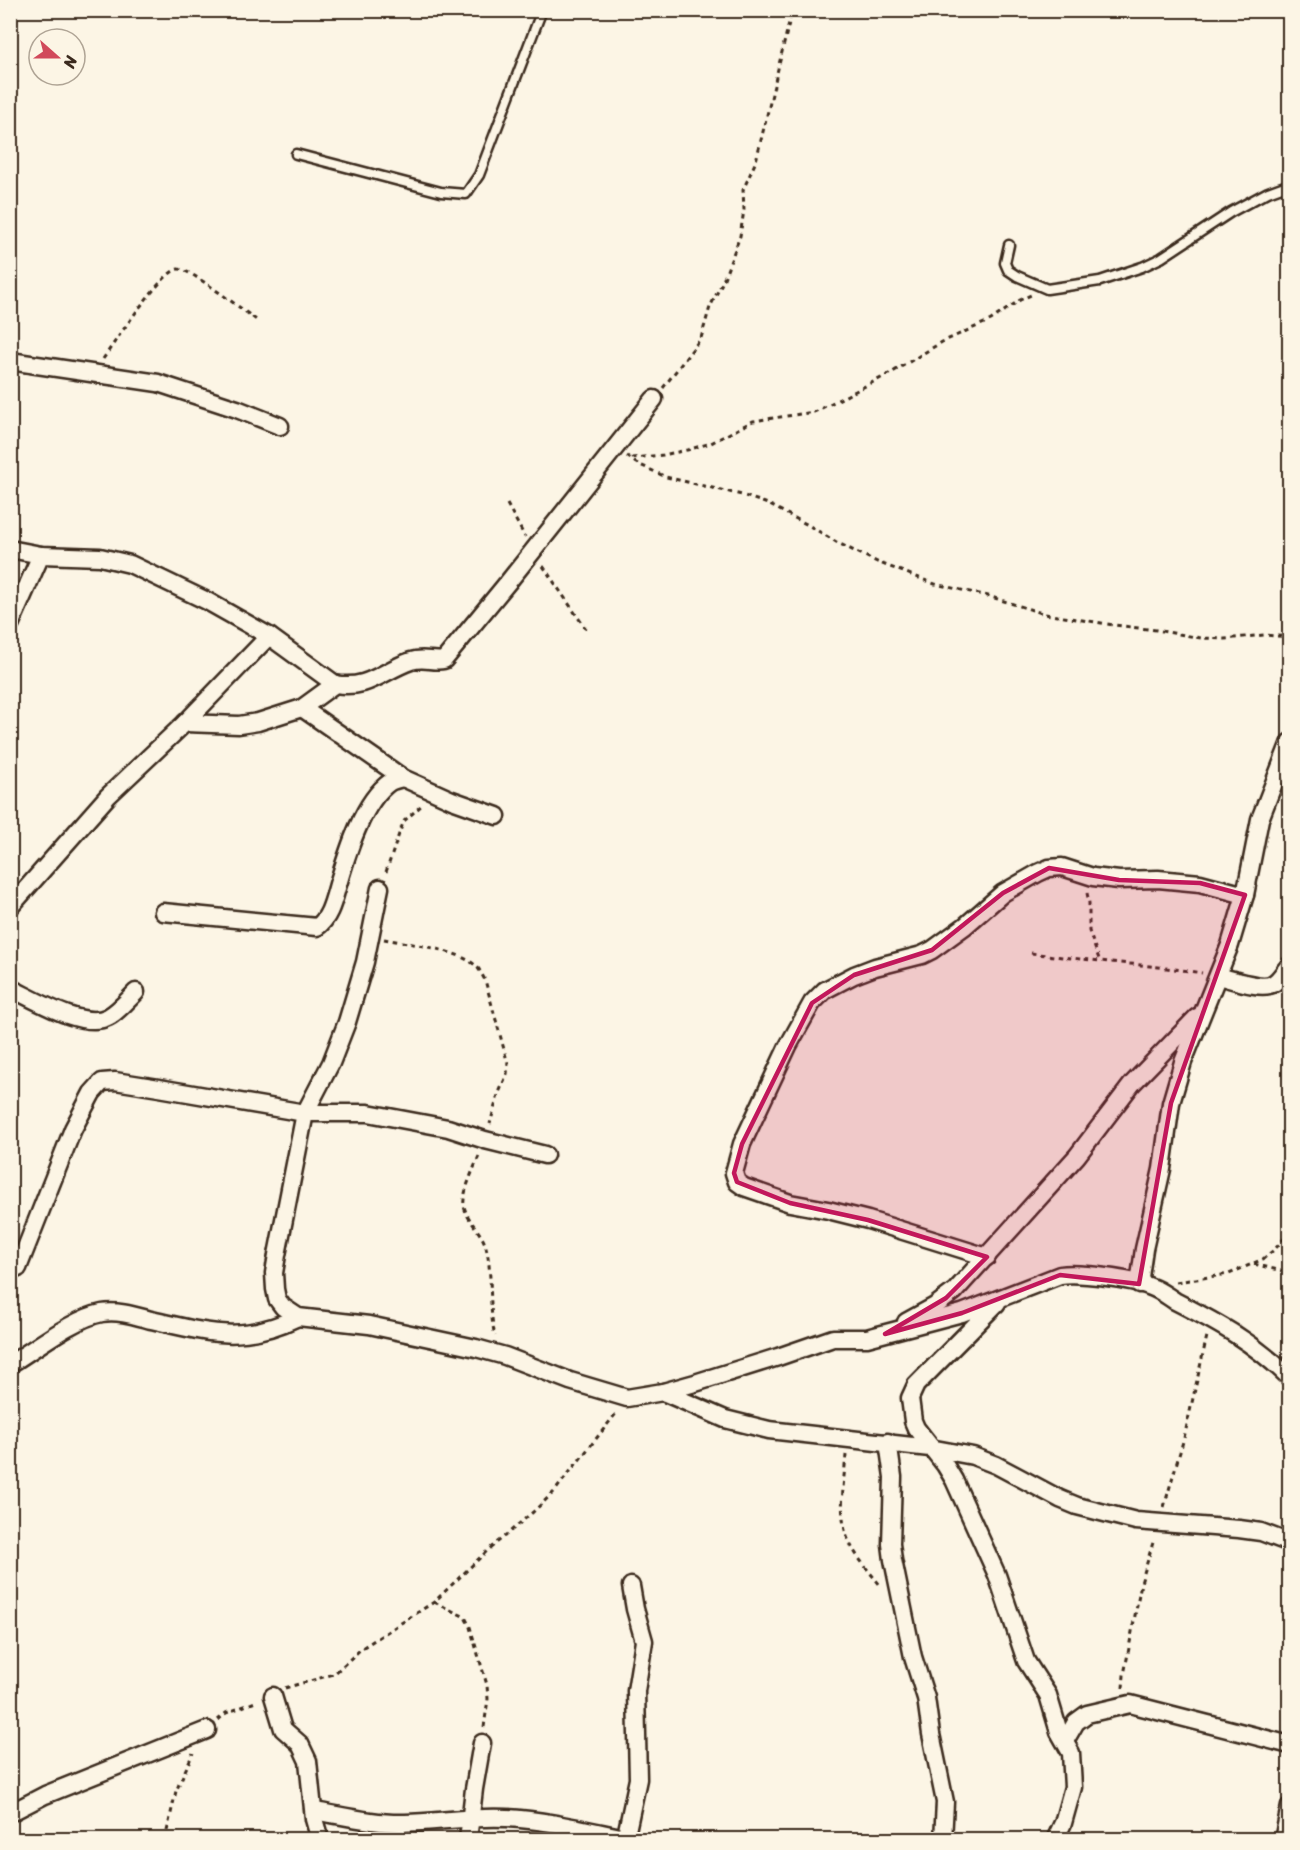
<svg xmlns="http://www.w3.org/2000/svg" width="1300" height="1850" viewBox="0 0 1300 1850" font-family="Sriracha,sans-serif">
  <rect width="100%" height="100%" fill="#fcf5e5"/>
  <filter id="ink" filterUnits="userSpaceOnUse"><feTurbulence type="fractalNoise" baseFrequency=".0167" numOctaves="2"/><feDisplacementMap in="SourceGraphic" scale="12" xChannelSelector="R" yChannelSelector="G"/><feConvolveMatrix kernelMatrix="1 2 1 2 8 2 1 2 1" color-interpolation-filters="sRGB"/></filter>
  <g filter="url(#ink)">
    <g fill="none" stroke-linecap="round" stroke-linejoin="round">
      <defs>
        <g id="lane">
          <polyline points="296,154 441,192 466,194 479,175 542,10"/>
          <polyline points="1009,245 1005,263 1008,270 1017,276 1047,289 1100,281 1142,267 1161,258 1231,212 1268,192 1290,184"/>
        </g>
        <g id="street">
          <polyline points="10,361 158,383 237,409 280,426"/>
          <path d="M10,549L41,555L100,557L130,564L207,601L269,636L335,684C368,690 382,671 411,661C423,657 433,662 444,660L509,581L654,399"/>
          <polyline points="10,625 41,555"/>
          <polyline points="302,708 403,778 452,800 497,816"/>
          <polyline points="185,723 239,725 258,722 302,708 335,684"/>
          <path d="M380,888L365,962L347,1022L331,1063L305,1113L277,1255L274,1273L275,1289L277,1299L283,1307L298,1317L369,1325L476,1348L505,1356L570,1381L627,1398L663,1392L695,1383L778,1357L833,1338H867L962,1313L1060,1275C1079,1272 1132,1279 1151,1287C1160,1290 1167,1296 1175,1301C1220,1324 1253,1342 1290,1378"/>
          <polyline points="10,907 108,796 185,723 269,636"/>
          <path d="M163,912L317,927C331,917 334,897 339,881C348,851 363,801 390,782C394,780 399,779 403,778"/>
          <path d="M1218,976C1231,979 1263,991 1274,983C1280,979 1284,971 1290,965"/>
          <path d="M10,988C34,999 83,1030 108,1017C118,1012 128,1000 136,992"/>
          <polyline points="987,1257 868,1220 828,1210 790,1203 744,1187 737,1182 734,1173 742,1144 788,1046 812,1003 825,990 854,975 875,967 922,955 932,950 965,926 1003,893 1038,873 1049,868 1062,867 1093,877 1119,880 1158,879 1200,883 1245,895"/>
          <polyline points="18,1268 73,1129 92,1093 102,1082 115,1081 159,1088 305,1113 368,1113 448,1128 485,1140 545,1155"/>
          <polyline points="1139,1284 1144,1249 1162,1169 1171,1103 1183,1062 1230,945 1245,895 1260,819 1290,742"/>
          <polyline points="997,1303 916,1385 910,1398 913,1421 916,1428 945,1465 954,1480 997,1575 1026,1661 1048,1695 1059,1732 1071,1753 1073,1787 1063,1823 1055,1840"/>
          <polyline points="906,1322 935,1306 955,1291 1077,1156 1132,1084 1197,1017"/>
          <path d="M10,1364C35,1349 74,1318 102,1313C118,1310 136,1316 151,1320C209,1333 242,1344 298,1317"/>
          <polyline points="663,1392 725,1419 769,1430 930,1448 973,1456 996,1465 1060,1499 1077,1506 1136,1521 1239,1529 1261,1532 1290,1543"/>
          <polyline points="888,1442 893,1477 891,1544 893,1560 913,1657 926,1698 931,1734 945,1802 943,1840"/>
          <polyline points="273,1696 283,1729 300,1744 308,1761 314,1819 320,1840"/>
          <polyline points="1065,1741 1076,1722 1087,1714 1130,1704 1290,1745"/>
          <path d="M314,1811C344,1816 375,1824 405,1823C439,1822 473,1816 507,1818C546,1820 586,1830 625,1838"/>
          <polyline points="10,1813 45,1795 207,1730"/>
          <polyline points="468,1840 474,1789 482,1743"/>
          <polyline points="625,1840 638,1779 636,1691 644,1641 635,1609 631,1586"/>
          <polyline points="1283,1840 1290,1806"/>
        </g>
      </defs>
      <use href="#lane" stroke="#3b2a1e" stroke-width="13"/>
      <use href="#street" stroke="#3b2a1e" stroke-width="21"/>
      <g stroke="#3b2a1e" stroke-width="3" stroke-dasharray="4.5 4.5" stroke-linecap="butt">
        <path d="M103,359C114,343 164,268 179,269C190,269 247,313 259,322"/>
        <polyline points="663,388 701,338 710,307 723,281 740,236 744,210 743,190 756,161 792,10"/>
        <polyline points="627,456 636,463 666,477 742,495 768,504 808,525 838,543 877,562 935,584 988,596 1045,614 1114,625 1156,630 1201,638 1225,639 1264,635 1290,637"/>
        <polyline points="632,458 663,455 687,450 711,443 753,421 814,412 891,373 942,342 991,320 1020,300 1031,295"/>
        <polyline points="507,504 525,537"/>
        <polyline points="543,566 588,632"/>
        <polyline points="386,872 400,831 404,821 423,804"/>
        <polyline points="1087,893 1089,903 1089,931 1100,962"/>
        <path d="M384,939C409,944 461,949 478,968C481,972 483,977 485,980L508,1064L507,1074L498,1095L490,1124"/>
        <path d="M1031,953C1088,961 1146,964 1202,973"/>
        <path d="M479,1156C474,1168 462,1193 464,1206C467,1221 482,1232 486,1247C493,1276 488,1307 495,1336"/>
        <polyline points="1254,1264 1290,1273"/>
        <polyline points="1176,1282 1229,1274 1263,1259 1275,1249 1290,1232"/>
        <path d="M846,1455C844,1480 838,1517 848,1539C855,1556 869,1571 880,1585"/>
        <polyline points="1164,1507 1184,1438 1207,1336"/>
        <polyline points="434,1602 465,1617 470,1627 487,1685 488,1699 484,1727"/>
        <polyline points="285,1688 334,1674 362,1648 434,1602 487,1551 533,1512 554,1492 618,1411"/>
        <polyline points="1123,1688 1124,1675 1141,1583 1154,1539"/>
        <polyline points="218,1720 226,1713 258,1701"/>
        <polyline points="165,1840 176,1791 193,1753"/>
      </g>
      <use href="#lane" stroke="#fcf5e5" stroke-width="8"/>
      <use href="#street" stroke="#fcf5e5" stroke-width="16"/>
    </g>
  </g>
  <path fill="#c2185b" fill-opacity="0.2" stroke="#c2185b" stroke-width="4.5" stroke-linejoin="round" d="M1049,868L1119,880L1200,883L1245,895L1171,1103L1139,1284L1060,1275L962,1313L885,1334L946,1298L987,1257L868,1220L790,1203L737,1182L734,1173L742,1144L812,1003L854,975L932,950L1003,893Z"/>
  <rect width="1300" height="1850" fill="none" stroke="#fcf5e5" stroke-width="36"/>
  <rect x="18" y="18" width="1264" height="1814" fill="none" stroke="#3b2a1e" stroke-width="2" filter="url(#ink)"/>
  <g transform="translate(57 57) rotate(111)"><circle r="28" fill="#fcf5e5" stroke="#afa495" stroke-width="1.5"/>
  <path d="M0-4.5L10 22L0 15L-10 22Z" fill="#d1495b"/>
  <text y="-9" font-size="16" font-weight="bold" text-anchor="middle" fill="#3b2a1e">N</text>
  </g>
</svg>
